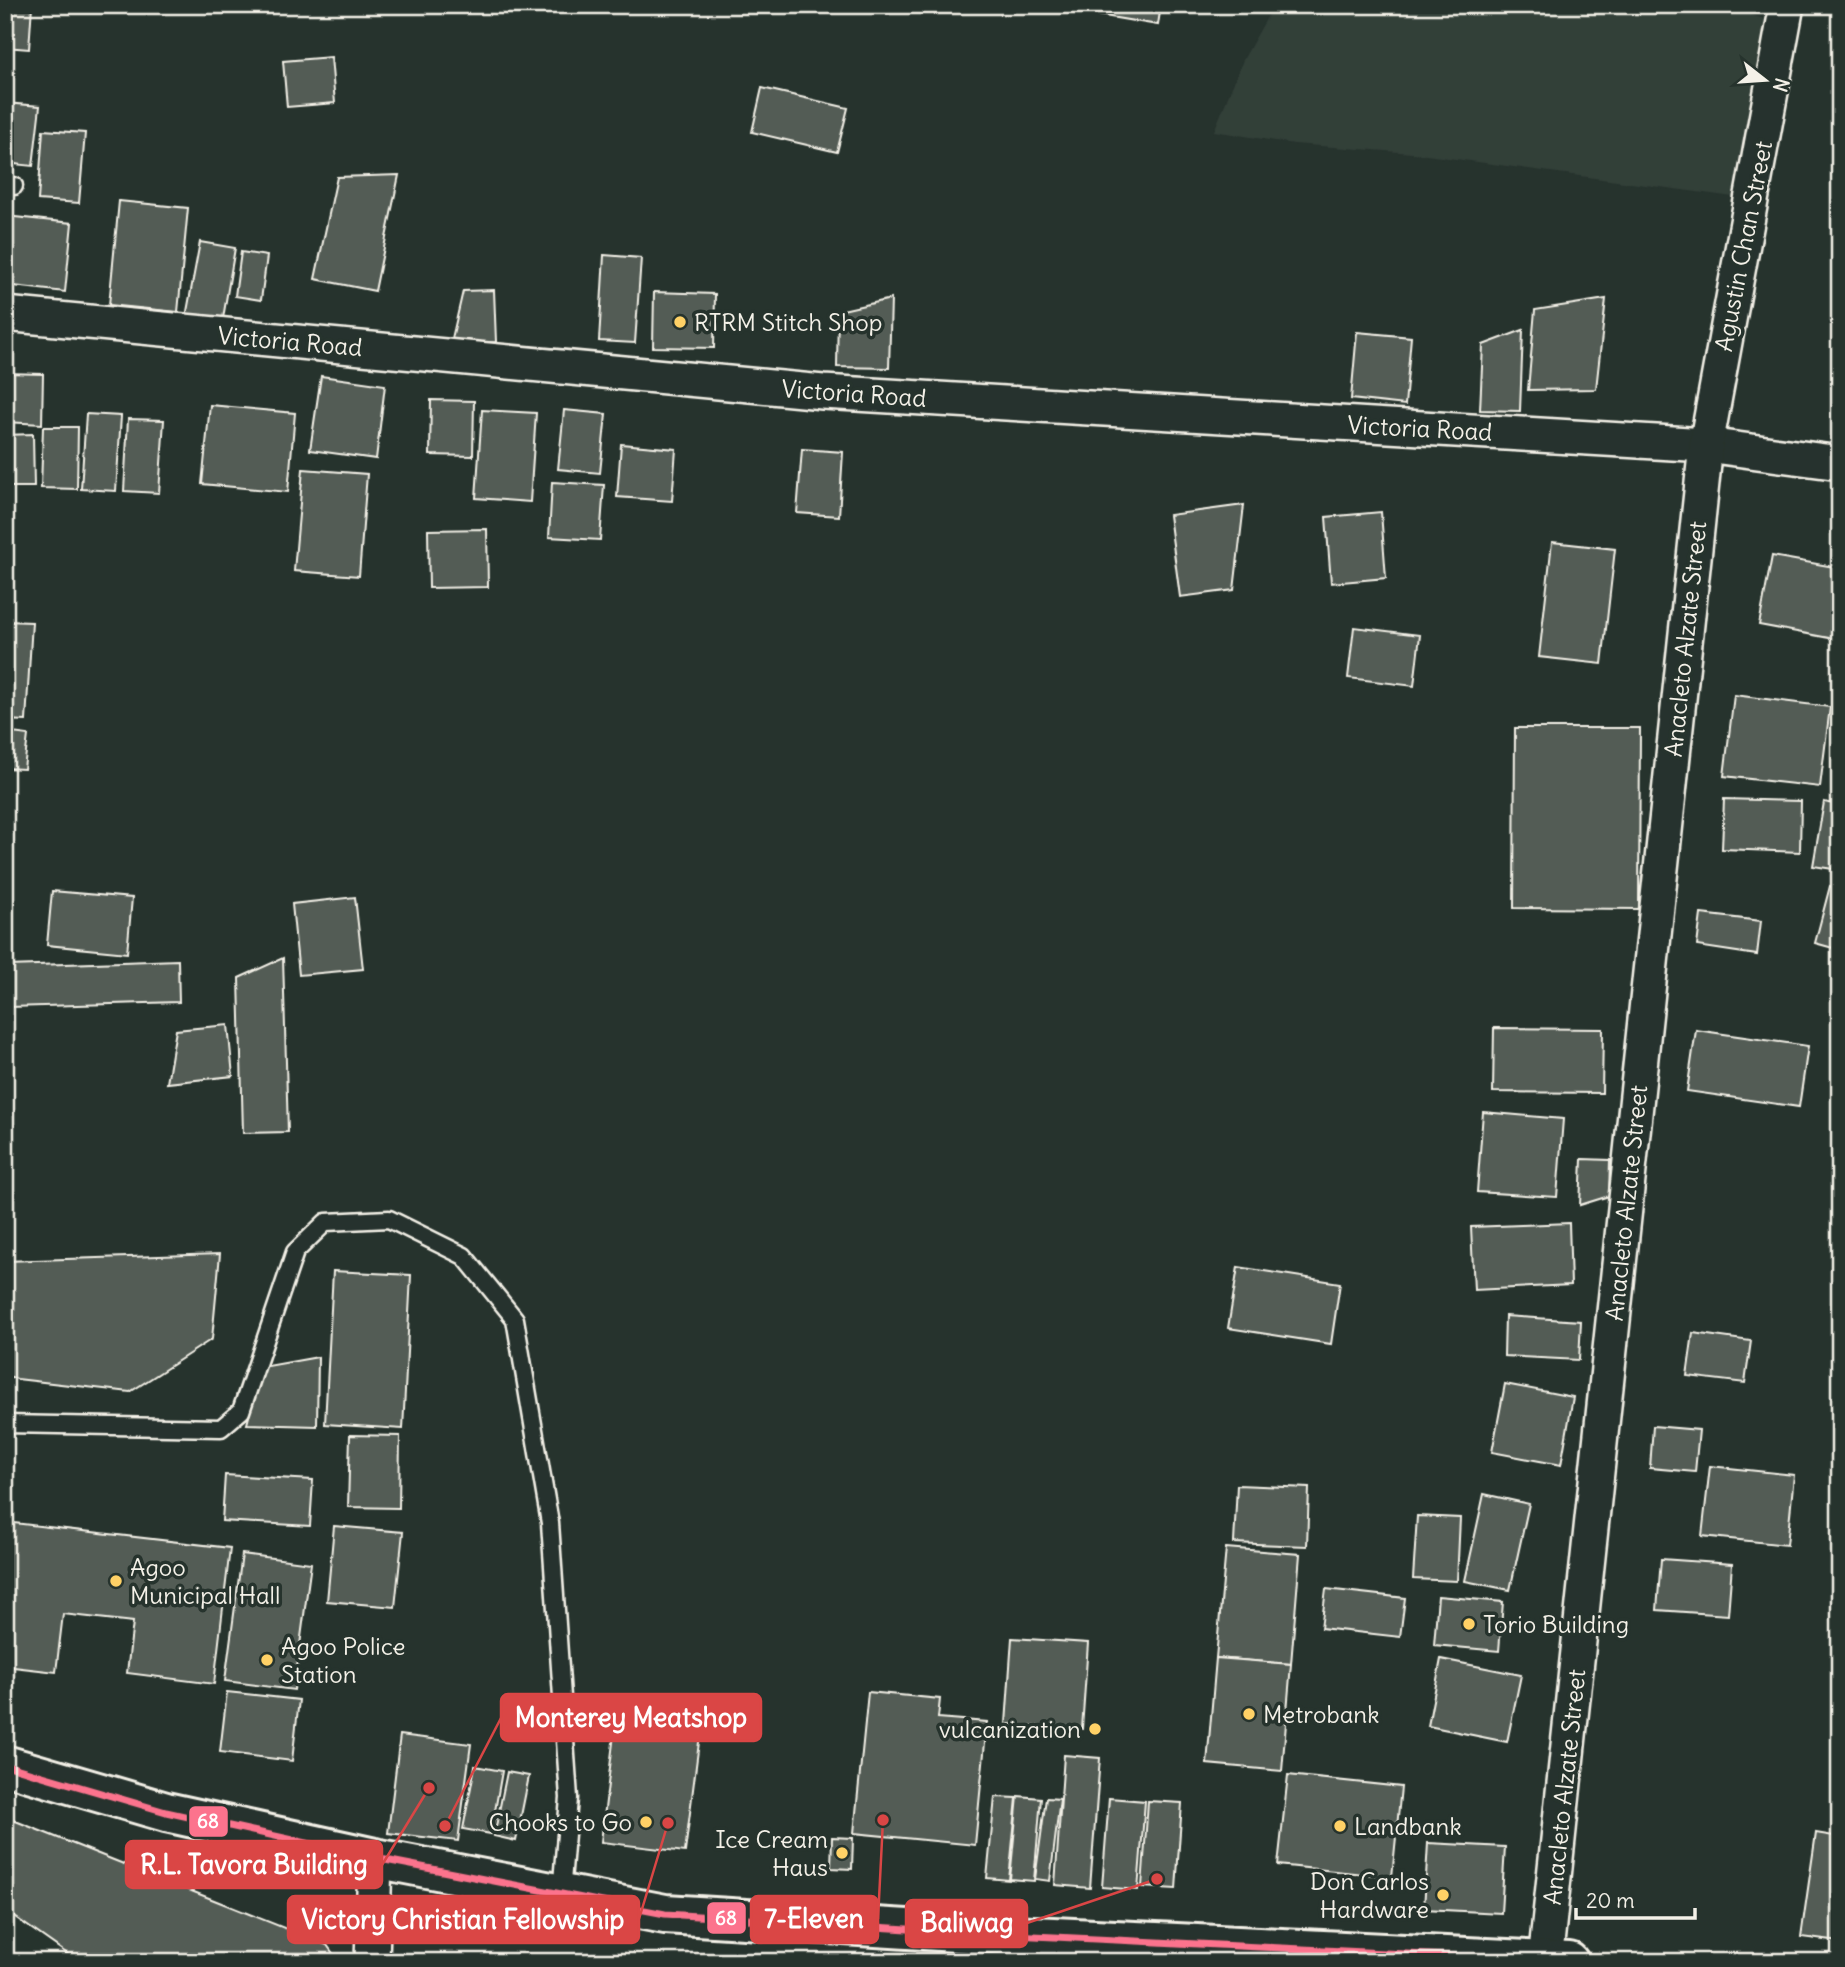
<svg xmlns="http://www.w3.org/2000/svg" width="1845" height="1967" viewBox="0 0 1845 1967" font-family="Delius,sans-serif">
  <rect width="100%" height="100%" fill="#26332d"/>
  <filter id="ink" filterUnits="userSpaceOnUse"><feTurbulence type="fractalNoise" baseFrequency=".0143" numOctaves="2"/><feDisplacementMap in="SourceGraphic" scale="14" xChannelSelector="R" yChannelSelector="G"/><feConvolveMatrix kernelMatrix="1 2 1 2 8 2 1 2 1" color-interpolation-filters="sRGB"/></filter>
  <g filter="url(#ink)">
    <polygon fill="#333f39" points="1274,5 1717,5 1771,21 1748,199 1412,153 1294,144 1214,131 1243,60"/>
    <g fill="#525c55" stroke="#f4f1e8" stroke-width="2">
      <polygon points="5,5 32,5 29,49 5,47"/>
      <polygon points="1039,5 1161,5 1158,25"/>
      <polygon points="331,57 335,103 287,107 283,61"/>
      <polygon points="762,88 848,108 837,152 752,132"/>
      <polygon points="5,103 40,106 33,166 5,163"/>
      <polygon points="43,130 85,133 79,203 38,200"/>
      <polygon points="399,175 375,291 315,279 337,177"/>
      <polygon points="119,201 188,208 178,312 109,305"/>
      <polygon points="5,216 72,223 65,292 5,285"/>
      <polygon points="200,242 235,248 222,324 186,317"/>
      <polygon points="241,252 267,256 261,300 235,296"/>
      <polygon points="604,255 641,258 635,343 599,341"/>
      <polygon points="494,290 496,342 451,343 463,291"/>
      <polygon points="654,292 715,294 714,348 653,347"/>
      <polygon points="891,299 889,368 837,367 838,311"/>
      <polygon points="1606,299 1596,389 1528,390 1535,310"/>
      <polygon points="1523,330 1520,411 1480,410 1483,345"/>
      <polygon points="1357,332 1411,337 1405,405 1351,399"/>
      <polygon points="5,373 43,374 42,424 5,422"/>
      <polygon points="321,376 385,385 376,459 310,450"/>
      <polygon points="431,400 474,401 473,456 430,455"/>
      <polygon points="210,405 295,413 288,492 202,484"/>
      <polygon points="482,410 536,413 530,502 476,498"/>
      <polygon points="564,410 606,414 600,473 558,469"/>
      <polygon points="86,414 121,416 116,491 81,489"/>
      <polygon points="128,419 164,420 159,493 124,491"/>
      <polygon points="43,427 78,427 77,489 41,488"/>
      <polygon points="33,434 34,487 5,487 5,435"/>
      <polygon points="621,444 676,449 672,501 617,497"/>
      <polygon points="802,449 843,452 839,516 797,513"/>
      <polygon points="303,469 367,474 359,576 294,571"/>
      <polygon points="552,482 604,485 600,540 549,537"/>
      <polygon points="1244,505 1234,590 1180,597 1169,515"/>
      <polygon points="1381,512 1386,578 1331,583 1326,517"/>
      <polygon points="487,529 488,587 429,588 428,530"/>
      <polygon points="1552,542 1615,549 1602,664 1539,657"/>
      <polygon points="1772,556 1840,568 1840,640 1759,625"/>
      <polygon points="5,621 32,622 26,721 5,720"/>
      <polygon points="1354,627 1420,635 1414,686 1348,678"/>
      <polygon points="1734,695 1830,707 1820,787 1724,776"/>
      <polygon points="1515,728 1640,728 1639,909 1514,908"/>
      <polygon points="5,732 28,735 24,769 5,768"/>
      <polygon points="1724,799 1801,801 1800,852 1722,849"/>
      <polygon points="1824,802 1840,805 1840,870 1813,866"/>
      <polygon points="1830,886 1840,889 1840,950 1815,943"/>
      <polygon points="52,891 132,898 127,953 47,945"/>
      <polygon points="355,897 363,969 299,975 292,904"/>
      <polygon points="1701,914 1761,921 1757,955 1697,946"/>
      <polygon points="283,958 288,1132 243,1133 239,978"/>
      <polygon points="178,960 179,1002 10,1007 9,966"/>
      <polygon points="228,1025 233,1076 167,1083 176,1030"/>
      <polygon points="1494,1028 1603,1029 1602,1093 1493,1092"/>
      <polygon points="1696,1030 1808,1046 1799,1107 1687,1091"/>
      <polygon points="1483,1112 1563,1119 1557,1197 1477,1192"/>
      <polygon points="1582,1159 1610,1160 1609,1196 1580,1205"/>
      <polygon points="1569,1223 1571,1285 1474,1290 1471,1227"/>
      <polygon points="220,1254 212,1339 130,1392 17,1379 5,1375 5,1261"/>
      <polygon points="1238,1267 1340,1283 1331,1344 1228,1328"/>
      <polygon points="333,1271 411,1275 403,1429 325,1424"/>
      <polygon points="1505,1316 1581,1321 1579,1360 1504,1356"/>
      <polygon points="1693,1333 1751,1341 1745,1383 1687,1376"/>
      <polygon points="318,1357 317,1426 247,1424 262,1367"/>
      <polygon points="1505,1384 1573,1397 1561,1465 1492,1452"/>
      <polygon points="1653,1426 1699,1430 1695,1472 1650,1468"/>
      <polygon points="350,1435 400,1436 399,1508 348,1507"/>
      <polygon points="1710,1466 1794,1475 1787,1545 1702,1536"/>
      <polygon points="225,1475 313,1480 310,1526 222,1521"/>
      <polygon points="1237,1485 1309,1488 1307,1546 1234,1543"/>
      <polygon points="1484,1494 1529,1504 1510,1590 1465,1581"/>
      <polygon points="1417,1516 1460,1518 1457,1581 1413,1579"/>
      <polygon points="5,1522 230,1548 214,1684 127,1673 133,1622 63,1614 56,1672 5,1666"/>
      <polygon points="334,1526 403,1532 395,1607 327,1601"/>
      <polygon points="1226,1548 1300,1554 1291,1664 1216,1658"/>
      <polygon points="242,1554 311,1563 294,1690 225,1681"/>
      <polygon points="1661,1559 1732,1564 1728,1615 1657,1610"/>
      <polygon points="1326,1589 1405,1598 1400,1637 1321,1628"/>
      <polygon points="1438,1596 1503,1602 1499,1651 1434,1645"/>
      <polygon points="1012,1638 1088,1643 1082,1729 1006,1724"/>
      <polygon points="1216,1658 1291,1664 1282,1771 1207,1764"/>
      <polygon points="1441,1659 1521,1675 1507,1742 1428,1726"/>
      <polygon points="227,1692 299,1700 292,1761 220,1752"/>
      <polygon points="868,1692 940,1699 938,1718 987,1722 975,1845 854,1833"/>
      <polygon points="618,1701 703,1711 685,1852 601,1842"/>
      <polygon points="400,1735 471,1744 458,1841 388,1833"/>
      <polygon points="1064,1755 1100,1758 1090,1888 1055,1885"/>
      <polygon points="475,1766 502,1771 491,1834 463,1829"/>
      <polygon points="507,1772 529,1776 516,1841 494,1836"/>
      <polygon points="1288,1775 1401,1787 1392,1877 1278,1865"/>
      <polygon points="1018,1796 1041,1798 1034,1881 1010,1879"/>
      <polygon points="995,1797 1017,1798 1009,1880 987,1878"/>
      <polygon points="1046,1798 1060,1799 1050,1881 1035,1879"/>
      <polygon points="1109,1798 1145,1801 1138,1890 1102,1887"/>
      <polygon points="1148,1801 1182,1803 1176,1889 1142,1887"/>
      <polygon points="13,1820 327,1945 339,1962 79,1962 5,1910 5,1850"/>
      <polygon points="1816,1833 1840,1837 1840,1942 1801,1937"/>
      <polygon points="832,1837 853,1838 852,1869 831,1868"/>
      <polygon points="1428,1843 1505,1847 1501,1913 1424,1909"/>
    </g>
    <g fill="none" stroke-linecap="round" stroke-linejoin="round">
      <defs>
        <g id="service">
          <polyline points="5,186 14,186"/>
          <polyline points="5,1424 221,1428 241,1411 295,1252 326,1222 389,1219 464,1256 515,1319 550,1523 569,1798 561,1894"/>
        </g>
        <g id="minor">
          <polyline points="5,314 823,392 1706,445 1840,463"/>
          <polyline points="372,1962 375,1858"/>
          <polyline points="1545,1962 1706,445 1787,5"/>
        </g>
        <polyline id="trunk" points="5,1765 166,1812 375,1858 665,1914 972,1933 1569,1962"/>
      </defs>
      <use href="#service" stroke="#f4f1e8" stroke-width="21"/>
      <use href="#minor" stroke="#f4f1e8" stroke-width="38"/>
      <use href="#trunk" stroke="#f4f1e8" stroke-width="44"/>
      <use href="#service" stroke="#26332d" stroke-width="16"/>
      <use href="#minor" stroke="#26332d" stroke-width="33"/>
      <use href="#trunk" stroke="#26332d" stroke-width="38"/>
      <defs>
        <polyline id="bus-1" points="5,1765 166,1812 375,1858 665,1914 972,1933 1569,1962"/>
      </defs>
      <use href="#bus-1" stroke="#26332d" stroke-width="12"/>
      <use href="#bus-1" stroke="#fc738d" stroke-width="7"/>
    </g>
  </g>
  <g fill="#ffd166" stroke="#26332d" stroke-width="2.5">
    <circle cx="680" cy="322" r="7"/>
    <circle cx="116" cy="1581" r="7"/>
    <circle cx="1469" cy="1624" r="7"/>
    <circle cx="267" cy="1660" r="7"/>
    <circle cx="1249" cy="1714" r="7"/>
    <circle cx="1095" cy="1729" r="7"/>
    <circle cx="646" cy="1822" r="7"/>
    <circle cx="1340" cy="1826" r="7"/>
    <circle cx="842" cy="1853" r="7"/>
    <circle cx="1443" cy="1895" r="7"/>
  </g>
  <g text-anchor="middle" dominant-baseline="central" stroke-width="7" stroke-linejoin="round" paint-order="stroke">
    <g font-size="24" fill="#f4f1e8" stroke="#26332d">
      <text transform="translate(1743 246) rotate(-79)">Agustin Chan Street</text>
      <text transform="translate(290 341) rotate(5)">Victoria Road</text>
      <text transform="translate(854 393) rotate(4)">Victoria Road</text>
      <text transform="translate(1420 428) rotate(3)">Victoria Road</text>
      <text transform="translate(1685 639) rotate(-84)">Anacleto Alzate Street</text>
      <text transform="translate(1626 1203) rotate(-84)">Anacleto Alzate Street</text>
      <text transform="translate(1564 1787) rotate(-84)">Anacleto Alzate Street</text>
    </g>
    <g font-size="24" fill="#f4f1e8" stroke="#26332d" text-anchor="start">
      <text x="694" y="322">RTRM Stitch Shop</text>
      <text x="130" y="1567">Agoo<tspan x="130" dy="28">Municipal Hall</tspan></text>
      <text x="1483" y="1624">Torio Building</text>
      <text x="281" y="1646">Agoo Police<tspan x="281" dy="28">Station</tspan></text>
      <text x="1263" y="1714">Metrobank</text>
      <text x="1081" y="1729" text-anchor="end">vulcanization</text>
      <text x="632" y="1822" text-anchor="end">Chooks to Go</text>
      <text x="1354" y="1826">Landbank</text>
      <text x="828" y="1839" text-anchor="end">Ice Cream<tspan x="828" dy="28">Haus</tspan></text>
      <text x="1429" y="1881" text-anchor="end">Don Carlos<tspan x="1429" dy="28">Hardware</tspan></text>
    </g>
  </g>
  <path fill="none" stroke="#da4645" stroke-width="2.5" d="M445 1826L501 1718M429 1788L382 1865M883 1820L878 1919M668 1823L639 1919M1157 1879L1027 1923"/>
  <g fill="#da4645" stroke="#26332d" stroke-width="2.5">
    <circle cx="445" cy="1826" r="7"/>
    <circle cx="429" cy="1788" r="7"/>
    <circle cx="883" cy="1820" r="7"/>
    <circle cx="668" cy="1823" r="7"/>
    <circle cx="1157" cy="1879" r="7"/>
  </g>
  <g fill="#da4645" stroke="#da4645" stroke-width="2.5">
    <rect x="501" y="1694" width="260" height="47" rx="7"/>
    <rect x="126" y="1841" width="256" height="47" rx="7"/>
    <rect x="751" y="1896" width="127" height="47" rx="7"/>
    <rect x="288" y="1896" width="351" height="47" rx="7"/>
    <rect x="906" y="1900" width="121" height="47" rx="7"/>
  </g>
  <g font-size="26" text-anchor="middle" font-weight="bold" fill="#fff">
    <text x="631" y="1727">Monterey Meatshop</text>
    <text x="254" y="1874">R.L. Tavora Building</text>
    <text x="814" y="1928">7-Eleven</text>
    <text x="463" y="1929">Victory Christian Fellowship</text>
    <text x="967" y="1932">Baliwag</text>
  </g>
  <g stroke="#26332d" stroke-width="2.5">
    <rect x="188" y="1805" width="41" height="33" rx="7" fill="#fc738d"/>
    <rect x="706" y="1901" width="41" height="34" rx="7" fill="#fc738d"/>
  </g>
  <g font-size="19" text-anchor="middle" font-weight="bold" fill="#fff">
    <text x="208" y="1828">68</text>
    <text x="726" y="1925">68</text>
  </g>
  <rect width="1845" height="1967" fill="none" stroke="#26332d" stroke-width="28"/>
  <rect x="14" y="14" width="1817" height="1939" fill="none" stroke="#f4f1e8" stroke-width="2.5" filter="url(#ink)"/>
  <g transform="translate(1765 80) rotate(107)" stroke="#26332d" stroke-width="5" paint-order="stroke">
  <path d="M0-5L12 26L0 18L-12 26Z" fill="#f4f1e8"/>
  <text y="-10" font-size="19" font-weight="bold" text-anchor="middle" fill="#f4f1e8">N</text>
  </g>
  <path d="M1576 1908v10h119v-10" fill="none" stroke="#f4f1e8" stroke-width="3.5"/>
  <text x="1586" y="1908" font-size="21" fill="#f4f1e8" stroke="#26332d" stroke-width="5" paint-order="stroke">20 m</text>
</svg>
